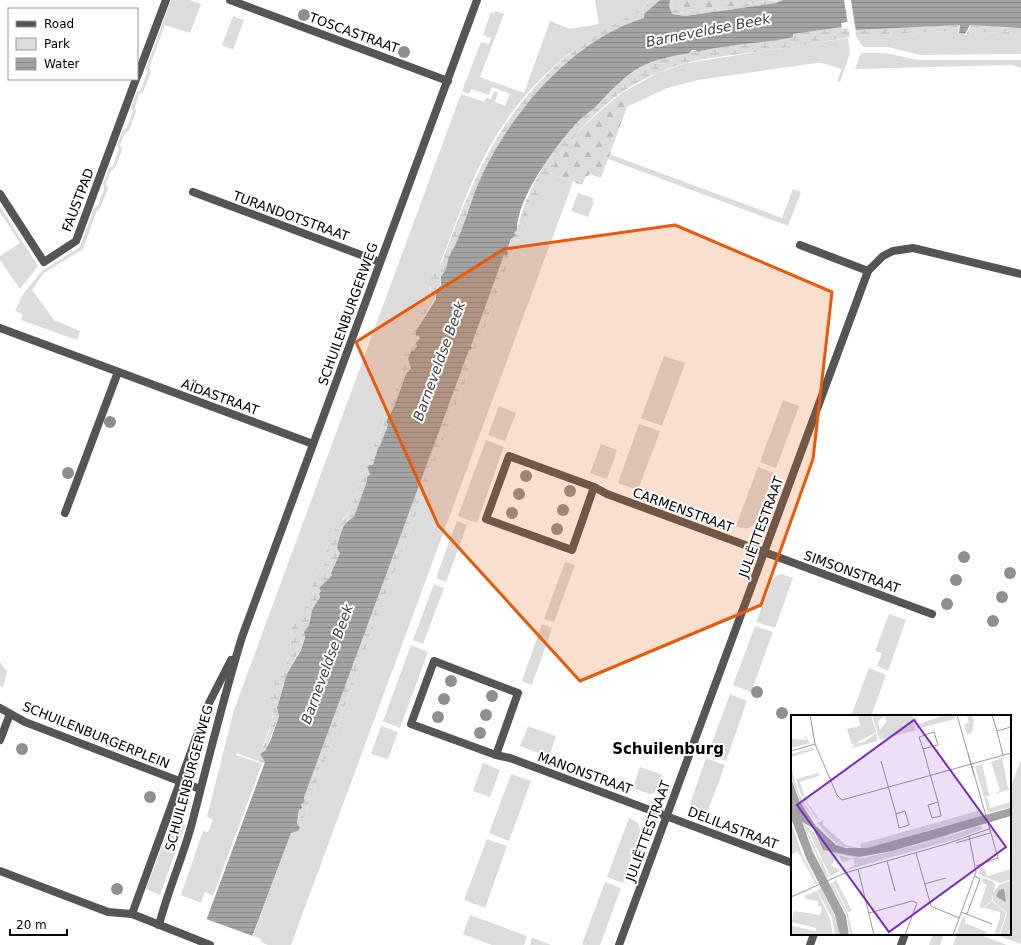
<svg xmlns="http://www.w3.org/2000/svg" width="1021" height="945" viewBox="0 0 1021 945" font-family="'DejaVu Sans',sans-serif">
  <defs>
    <pattern id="forest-firs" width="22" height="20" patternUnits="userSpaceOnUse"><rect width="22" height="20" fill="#dcdcdc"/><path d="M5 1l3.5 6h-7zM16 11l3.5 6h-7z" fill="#bbb"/></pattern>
    <pattern id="wetland-marsh" width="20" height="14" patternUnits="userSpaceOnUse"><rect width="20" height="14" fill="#dcdcdc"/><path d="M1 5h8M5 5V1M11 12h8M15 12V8" fill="none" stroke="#bbb"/></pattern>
    <pattern id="water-rules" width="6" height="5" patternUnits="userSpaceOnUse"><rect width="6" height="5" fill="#a3a3a3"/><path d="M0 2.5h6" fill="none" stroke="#8b8b8b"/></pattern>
  </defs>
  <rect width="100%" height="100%" fill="#fff"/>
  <g fill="#dcdcdc">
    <polygon points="171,0 190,0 201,4 190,33 165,25 149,68 151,72 143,92 139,94 135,107 136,111 129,131 125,133 120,145 122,150 115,168 111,171 106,184 108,189 100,208 97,210 83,249 44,273 32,290 54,320 80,331 77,340 21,320 23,314 15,311 23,294 42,271 80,247 94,208 98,206 104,189 103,184 109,168 113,166 119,149 117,145 123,130 127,128 133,111 131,107 137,92 141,90 147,72 146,69"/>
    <path d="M595,0H651C636,17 607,28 587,41C572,50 558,63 545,75C510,108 485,150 467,194C454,225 444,257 430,288L432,294L431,300L423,309L411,331L412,342L403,357V367L393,397L385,410L383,427L374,445L348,515L343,518L327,549L325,564L315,576L308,604L292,626L290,652L286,665L276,679L272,722L257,761L237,753L236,755L262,764L213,896L205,892L201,903L181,895L203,831L208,832L213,819L207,817L234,710L461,94L484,102L486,98L491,99L494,91L498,93L495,102L505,106L510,94L492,87L489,95L471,89L469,94L462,91L481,42L489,44L491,38L483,35L491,12L494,13L495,11L504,14L480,77L524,93L550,21L570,29L599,24Z"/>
    <polygon points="233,16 244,20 233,50 222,45"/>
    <polygon points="952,31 966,35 974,31 1021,35 1021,54 921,55 887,47 863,47 856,36"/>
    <polygon points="848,38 850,53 840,82 837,81 842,69 822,63 816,63 698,80 667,88 627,107 622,93 657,73 687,63"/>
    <polygon points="861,53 885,53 918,60 1021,60 1021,68 1012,65 855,69"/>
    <polygon points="609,154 782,218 793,189 801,192 788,226 608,159"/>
    <polygon points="548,173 573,182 291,945 268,945 261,942 261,939 253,936 291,833 298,831 300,828 518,238 534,199"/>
    <polygon points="578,193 593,198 592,201 594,202 588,217 571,211"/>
    <polygon points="0,206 38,266 20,289 0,260 0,256 20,243 0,212"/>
    <polygon points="664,356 685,363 662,426 641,418"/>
    <polygon points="783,400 799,406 776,468 760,462"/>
    <polygon points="499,406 516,413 505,441 488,435"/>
    <polygon points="639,424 660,431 638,490 618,483"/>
    <polygon points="486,440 504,447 477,523 458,516"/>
    <polygon points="601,444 617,450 607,479 590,473"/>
    <path d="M758,467L774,473L755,523C750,530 744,529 736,526Z"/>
    <polygon points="457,521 467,525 446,582 436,578"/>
    <polygon points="565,562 575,565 554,622 544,619"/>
    <polygon points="781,574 793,578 775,628 756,622 772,581 775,577"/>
    <polygon points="434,584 444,588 423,644 413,640"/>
    <polygon points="889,614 906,620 888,671 877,666 882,653 875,651"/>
    <polygon points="542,624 552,628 532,685 522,681"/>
    <polygon points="755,626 773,632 751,692 733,685"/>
    <polygon points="411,645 428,652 400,728 383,721"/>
    <polygon points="0,662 7,672 3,688 0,685"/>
    <polygon points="869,668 886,675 871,716 851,716"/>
    <polygon points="730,694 747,701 726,761 708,754"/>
    <polygon points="381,726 398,732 388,759 371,754"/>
    <polygon points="528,726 556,736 549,757 520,746"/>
    <polygon points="706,758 725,765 706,816 695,812 690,804"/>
    <polygon points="1021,759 1021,944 994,934 1010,934 1010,789"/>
    <polygon points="483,763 500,770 490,797 473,791"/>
    <polygon points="640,767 663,775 655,793 650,794 633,788"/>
    <polygon points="511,774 531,781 509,841 489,833"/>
    <polygon points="629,818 638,823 641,834 623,883 607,877"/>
    <polygon points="172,821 185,825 160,895 146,889"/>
    <polygon points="487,839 507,846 485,908 464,900"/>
    <polygon points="605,882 621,888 600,945 584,945 582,944"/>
    <polygon points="470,915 527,936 524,945 492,945 463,934"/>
    <polygon points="933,934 944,934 940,945 929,945"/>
    <polygon points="957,934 978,934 1007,945 953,945"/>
    <polygon points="532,938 533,938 551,945 530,945"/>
  </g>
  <g fill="url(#forest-firs)">
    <polygon points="673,0 774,0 685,13 674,11 671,6"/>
    <path d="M622,93L627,107L601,178L589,174L588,176H586L582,185L548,173C567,141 593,115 622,93Z"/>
  </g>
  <g fill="url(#wetland-marsh)">
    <path d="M651,0H660L644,14V18C570,40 504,120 476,189C469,208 463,228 455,246C453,250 450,253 449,257C446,265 448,269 441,276C441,298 421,314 418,335L420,337L417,345L410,356L411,368L406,374L394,407L386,421L388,425L370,474L367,477V481L354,517L347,520L337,548L340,553L331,572L332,575L319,588L321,591L316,606L312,610L309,625L304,632L305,638L301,650L298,653L283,687L277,708L279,716L265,751L263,758L265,762L263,764L257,761C264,743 280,716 270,697L276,679L286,665L290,652L292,626L307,604L315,576L325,564L327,549L332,535L339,523L348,515L374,445L383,427L385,410L393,397L403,367V357L412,342L411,331L418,315L431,300V279L434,270L442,262C474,177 499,111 573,51C588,39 606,28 624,19C635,13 643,10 651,0Z"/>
    <polygon points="670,0 673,0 671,6 674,10 678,9 679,12 685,13 767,1 783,0 776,3 685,16 672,14 669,6"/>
    <polygon points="959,25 958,34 952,31 856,36 855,30"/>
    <polygon points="971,25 1021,28 1021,35 974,31 966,35"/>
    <path d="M842,27V29L848,28L850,37C821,42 792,47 763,51C735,55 706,57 679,65C595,90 549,161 518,238L300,828L297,823L301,803L304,800L303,797L469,350L472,349L471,346L504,255L508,254L507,250C509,243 515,235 517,229C526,195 541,165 564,138C575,124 588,113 601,101C612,91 622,79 634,71C655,56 683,52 707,49C718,47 729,44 740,45L793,36V34Z"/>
  </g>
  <path fill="url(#water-rules)" d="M660,0H670L669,6L672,14L685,16L776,3L783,0H1021V28L970,25L965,34L959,33L960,25L855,30L851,21L841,23L842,27L793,34V37C761,44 729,44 697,52L696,50H692L689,53C672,56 656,59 640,67C626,75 613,89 602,100C594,109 583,116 575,125C554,148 517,198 517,230L514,233L516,235L511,239L507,250L508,254L506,258V255H504L471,346L472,349L469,350L304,797V802L301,804L302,808L299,810L297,823L300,828L298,831L291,833L249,945H197L265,762L260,754L265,751L271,739L279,716L277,708L287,674L301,650L305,638L304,632L309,625L312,610L320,597L319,594L321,591L319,588L332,575L331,573L340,553L337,548C340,536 342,522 354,517L367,481V477L370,474L368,469L369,465H373L378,448L380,446L388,425L386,421L394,407L406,374L411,368L408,359L411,351L414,350L417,346L416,343L420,338L418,335L416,337V331L436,299V291L441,285V276C448,269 446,265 449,257C450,253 453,250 455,246C463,228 469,208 476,189C504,120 570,40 644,18V14Z"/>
  <g fill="#fff">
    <polygon points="844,0 851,0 856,32 850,23 848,24"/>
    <polygon points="206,919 253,936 249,945 197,945"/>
  </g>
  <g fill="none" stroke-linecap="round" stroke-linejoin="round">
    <g stroke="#555" stroke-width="8">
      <polyline points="230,0 448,81"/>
      <polyline points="137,77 166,0"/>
      <polyline points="193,192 380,262"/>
      <polyline points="0,194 44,262 76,241 136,79"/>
      <polyline points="800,245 868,271"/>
      <polyline points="0,328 313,444"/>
      <polygon points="509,456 594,487 572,550 486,519"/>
      <polyline points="594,487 607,494 932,614"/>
      <polyline points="65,513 118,372"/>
      <polygon points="434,661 518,693 496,755 411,724"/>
      <polyline points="0,708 25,722 200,789"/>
      <polyline points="0,740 10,714"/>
      <polyline points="496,755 510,758 792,863"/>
      <polyline points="0,871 108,912 132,914"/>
      <polyline points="619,945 868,271 883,256 893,251 913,248 1021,274"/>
      <polyline points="810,945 814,934"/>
      <polyline points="901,945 905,934"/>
    </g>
    <g stroke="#555" stroke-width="8">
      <path d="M159,925C168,890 183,857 192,823C208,761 223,699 242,637L477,0"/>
      <polyline points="210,945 132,914 208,705 231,660"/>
    </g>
  </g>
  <g fill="#8f8f8f">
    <circle cx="304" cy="15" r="6"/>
    <circle cx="404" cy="52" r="6"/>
    <circle cx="110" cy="422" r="6"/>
    <circle cx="68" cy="473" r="6"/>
    <circle cx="526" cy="476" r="6"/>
    <circle cx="570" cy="491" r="6"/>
    <circle cx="519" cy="494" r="6"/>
    <circle cx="563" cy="510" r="6"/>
    <circle cx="512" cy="513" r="6"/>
    <circle cx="557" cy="529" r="6"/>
    <circle cx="964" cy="557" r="6"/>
    <circle cx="1010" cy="573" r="6"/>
    <circle cx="956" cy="580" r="6"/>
    <circle cx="1002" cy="597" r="6"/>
    <circle cx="947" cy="604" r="6"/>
    <circle cx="993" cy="621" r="6"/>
    <circle cx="451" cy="681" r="6"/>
    <circle cx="757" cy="692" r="6"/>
    <circle cx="492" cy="696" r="6"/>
    <circle cx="444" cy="699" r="6"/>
    <circle cx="782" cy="713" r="6"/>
    <circle cx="486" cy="715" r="6"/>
    <circle cx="438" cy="717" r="6"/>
    <circle cx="480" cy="733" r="6"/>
    <circle cx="22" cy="749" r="6"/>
    <circle cx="150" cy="797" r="6"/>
    <circle cx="117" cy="889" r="6"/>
  </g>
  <path fill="#e8590c" fill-opacity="0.2" stroke="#e8590c" stroke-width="3" stroke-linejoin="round" d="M675,225L832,292L813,459L761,605L580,681L438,525L356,342L504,249Z"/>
  <g text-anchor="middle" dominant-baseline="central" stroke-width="4" stroke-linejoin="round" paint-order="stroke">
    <g font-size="13" fill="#000" stroke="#fff">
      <text transform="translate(354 33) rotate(20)">TOSCASTRAAT</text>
      <text transform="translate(78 200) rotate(-69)">FAUSTPAD</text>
      <text transform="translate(291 216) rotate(20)">TURANDOTSTRAAT</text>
      <text transform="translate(348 314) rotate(-70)">SCHUILENBURGERWEG</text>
      <text transform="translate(220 397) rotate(20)">AÏDASTRAAT</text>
      <text transform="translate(683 510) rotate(20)">CARMENSTRAAT</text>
      <text transform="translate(761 527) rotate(-70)">JULIËTTESTRAAT</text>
      <text transform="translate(852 572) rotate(20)">SIMSONSTRAAT</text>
      <text transform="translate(96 735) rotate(22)">SCHUILENBURGERPLEIN</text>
      <text transform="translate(585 773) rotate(20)">MANONSTRAAT</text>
      <text transform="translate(189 778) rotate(-75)">SCHUILENBURGERWEG</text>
      <text transform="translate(733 828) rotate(21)">DELILASTRAAT</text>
      <text transform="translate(648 831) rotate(-70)">JULIËTTESTRAAT</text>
    </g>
    <g font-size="14" font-style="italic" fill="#444" stroke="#fff">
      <text transform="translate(708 30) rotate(-11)">Barneveldse Beek</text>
      <text transform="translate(439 361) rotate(-70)">Barneveldse Beek</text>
      <text transform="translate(327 664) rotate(-70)">Barneveldse Beek</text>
    </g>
    <g font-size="15" font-weight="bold" fill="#000" stroke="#fff">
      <text x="668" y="749">Schuilenburg</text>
    </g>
  </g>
  <g transform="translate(791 715)">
    <rect width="220" height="220" fill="#fff"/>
    <path d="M67,0H80L85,17L61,30L56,14L69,11ZM81,0H95L87,6L89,16L86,17ZM96,0H121L125,15L89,25L86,18L96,6L93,3ZM154,0H163L164,4L126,14L123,3L125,2L127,9ZM85,18L87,26L61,33L64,28L73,27ZM13,19L19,28L0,33V24L15,25ZM22,33L31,51L23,35L0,42V39ZM211,43L217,73L220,74L204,79L209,75L200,47ZM0,47L5,64L27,58L28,61L9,67L15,86L29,105L25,103L9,78ZM191,49L198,79L200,80L193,82L184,52ZM0,53L8,79L25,107L8,84L0,61ZM196,82L199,93L220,87V92L197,98L193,83ZM190,95L191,101L70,133L69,129ZM32,105V110L55,130L53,131L44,126L26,108ZM0,107L11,139L26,168L17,173L24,168L8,138L4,139L8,137V136L1,139ZM190,110L192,114L165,124L55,155L64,150L62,144L51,147L47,140L40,151L48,154L49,156L39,161L18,117L19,115L22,116L33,136L58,143H73L149,124ZM14,112L20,113L17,118L38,162L36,163ZM193,152L196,161L220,154V164L209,168L187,159L189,153ZM193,163L203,167L204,170L201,185L192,193L188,192L196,170L191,167ZM45,165L57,188L61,196L57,197L42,167ZM220,165V215L218,220H209L216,198L202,186V178L208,170ZM41,167L57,199L62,220H59L56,201L39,169ZM30,173L47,208L49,220H44L41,203L26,175ZM26,176L39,204L42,220H0L1,211L25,216V213L1,207L3,196L29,200L31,192L27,191V186L15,184L13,181ZM201,186L215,198L208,220H203L209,203V197L193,193ZM172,201L175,203L174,208L196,217V220H165Z" fill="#dcdcdc"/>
    <path d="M173,105L84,131L67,135L47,130L25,109L48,129L69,133ZM11,107L19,113L14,112L34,155L35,163ZM21,113L32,134L68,142L169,116L149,124L66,143L33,136ZM210,171H215L218,184L217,188L212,191L203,182L204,175ZM209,174H213L215,187L206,183Z" fill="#dcdcdc" fill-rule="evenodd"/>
    <path d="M176,0H180L183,5L181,18L176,19L173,9L178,8Z" fill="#dcdcdc"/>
    <path d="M0,63L8,85L24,110L45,130L55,133H76L219,93L220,101L101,136L68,142L32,135L22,113L11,107L22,137L55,201L58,220H49L44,200L15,143L0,103ZM213,174L215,186L214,187L205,181L208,175Z" fill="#a3a3a3"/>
    <path fill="none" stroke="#999" stroke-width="1" d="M19,0L24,29L46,80L51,85L220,38M166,0L183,60M201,0L206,16M143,17L147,30L132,34L128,22ZM132,34L147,87M0,36L24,29M177,38L207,143L185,151M212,40L206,16L220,12M90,46L105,99M147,87L150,101L141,103L137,90ZM114,96L118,110L108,113L105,99ZM165,128L199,118M125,138L140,191L168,203M96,146L104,176M67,154L83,220M133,169L155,163M0,182L54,158L155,129L198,114M170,197L201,209M78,198L121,186L126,188L114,220M176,199L189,164L184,161M162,220L185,157L178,121"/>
    <path fill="#7b2cbf" fill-opacity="0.15" stroke="#7b2cbf" stroke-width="2" d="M123,5L215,132L98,217L6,90Z"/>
    <rect width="220" height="220" fill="none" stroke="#000" stroke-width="2"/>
  </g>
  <rect x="8" y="8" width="130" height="72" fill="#ffffff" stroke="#999999"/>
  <rect x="16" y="21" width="20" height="6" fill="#555555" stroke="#999999"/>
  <text x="44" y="28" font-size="12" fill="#000000">Road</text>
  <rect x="16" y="38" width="20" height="12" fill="#dcdcdc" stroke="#999999"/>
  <text x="44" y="48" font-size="12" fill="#000000">Park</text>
  <rect x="16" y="58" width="20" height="12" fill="url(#water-rules)" stroke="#999999"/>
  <text x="44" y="68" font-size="12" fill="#000000">Water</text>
  <path d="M10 929v6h57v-6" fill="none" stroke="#000000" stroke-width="2"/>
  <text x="16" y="929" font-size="12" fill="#000000" stroke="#ffffff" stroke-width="3" paint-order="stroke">20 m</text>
</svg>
